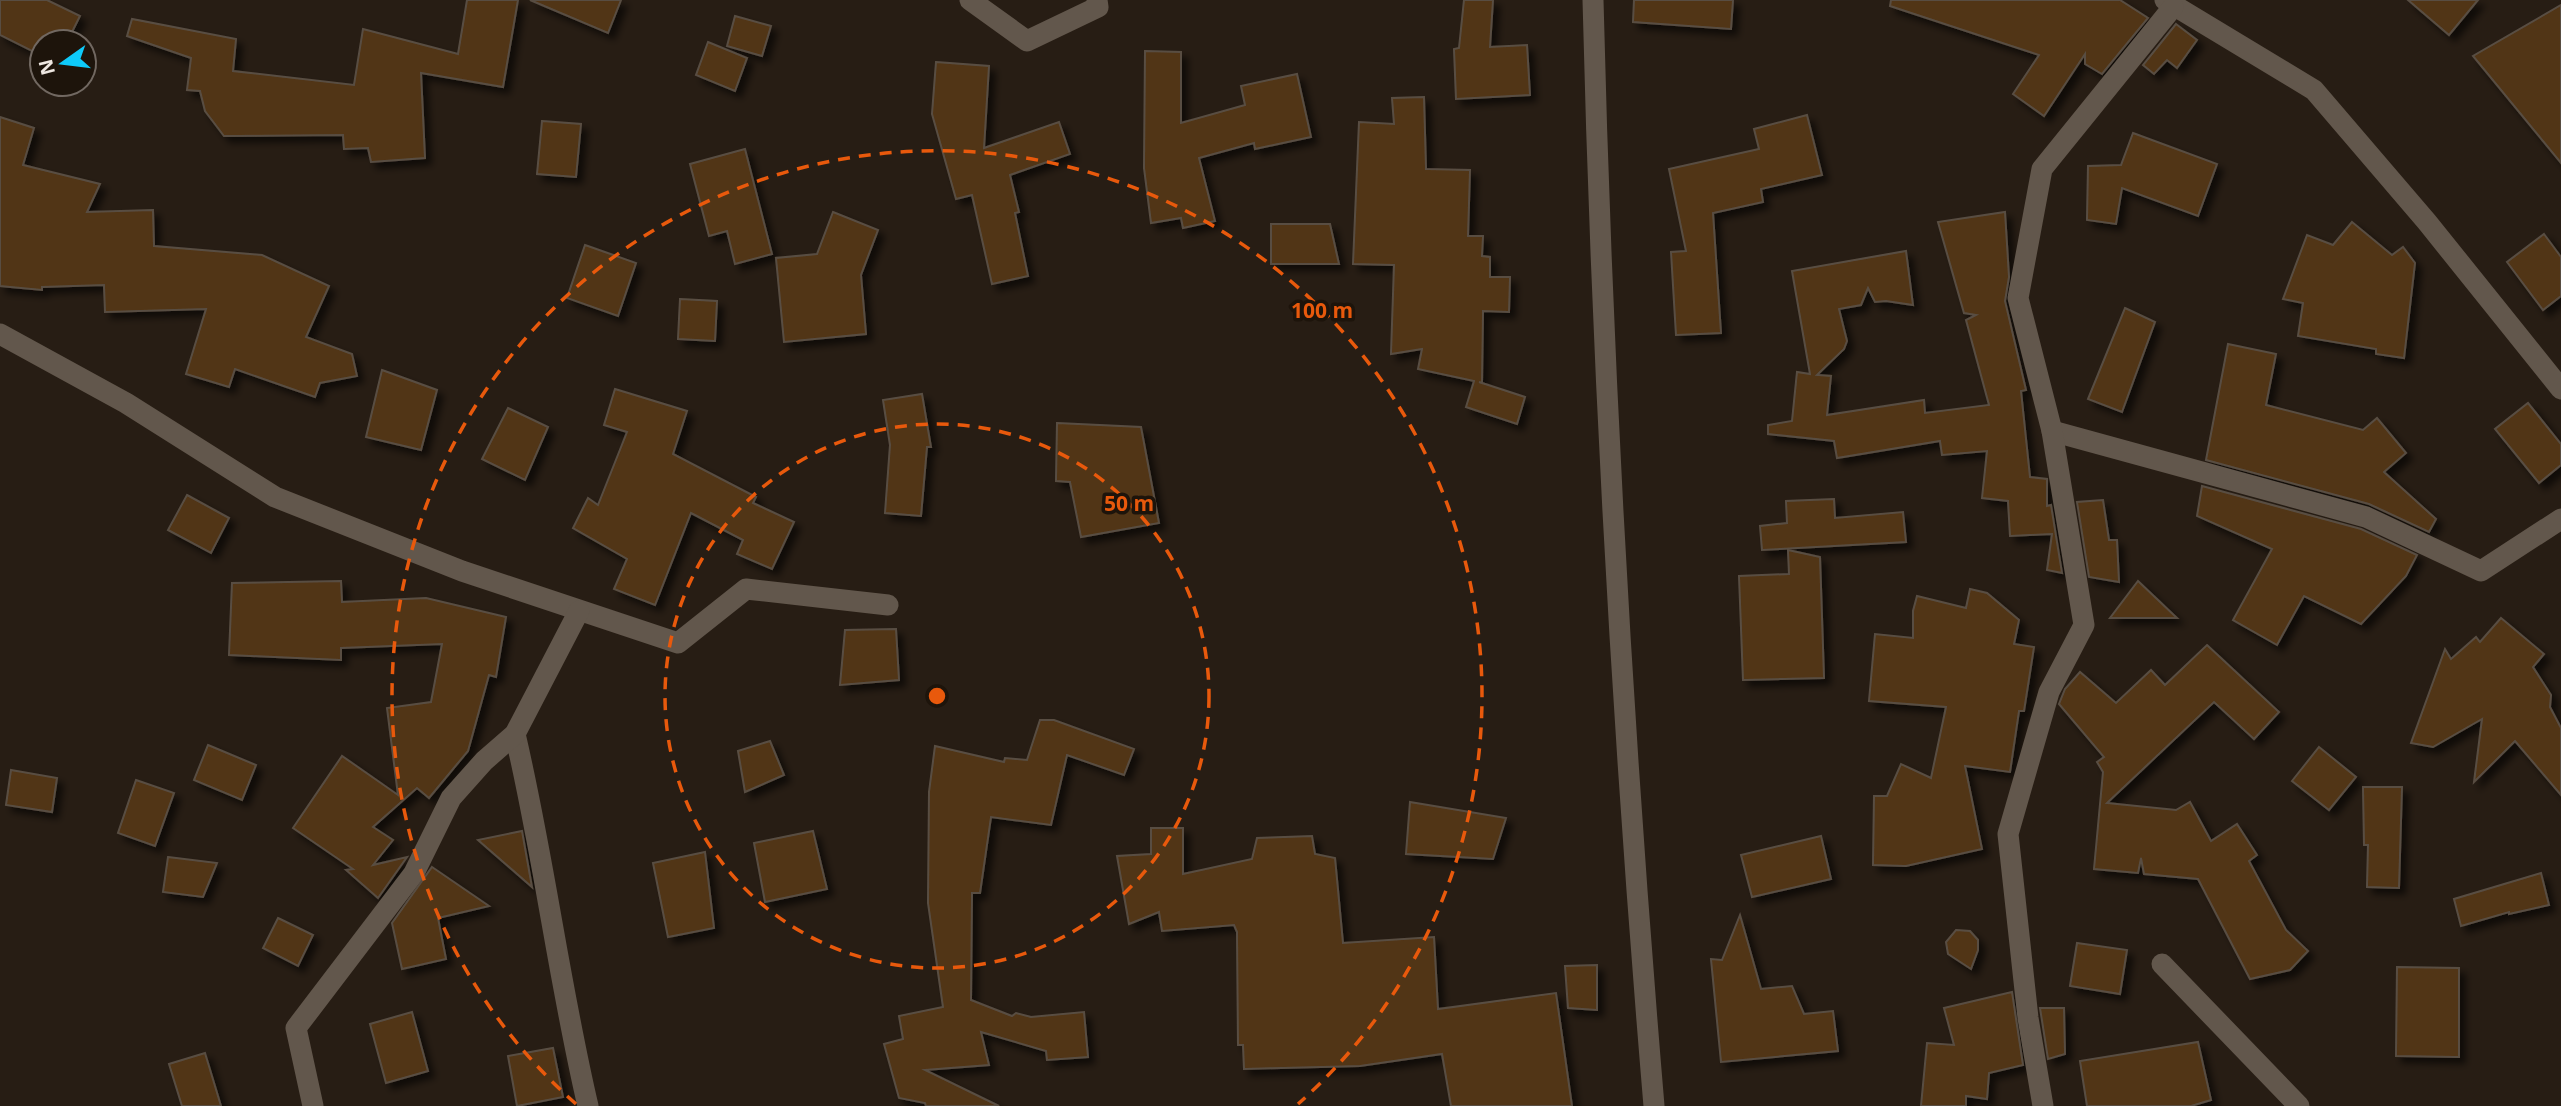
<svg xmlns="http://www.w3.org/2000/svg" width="2561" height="1106" viewBox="0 0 2561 1106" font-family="'Open Sans',sans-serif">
  <defs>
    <filter id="shadow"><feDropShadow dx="6" dy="6" stdDeviation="3.5" flood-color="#0009"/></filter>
  </defs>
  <rect width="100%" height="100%" fill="#271d14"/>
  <g fill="#513414" stroke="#594e43" stroke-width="2" filter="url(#shadow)">
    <polygon points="0,0 47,0 80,16 67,42 42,42 42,56 0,35"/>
    <polygon points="467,0 518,0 503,87 421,73 425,158 371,162 368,148 344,149 343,135 224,136 205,111 200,91 187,90 191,58 127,36 132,19 236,39 233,71 354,85 363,29 458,54"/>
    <polygon points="530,0 621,0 608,33"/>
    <polygon points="1464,0 1493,0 1490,47 1527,45 1530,95 1456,99 1454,49 1459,48"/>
    <polygon points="1634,0 1733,0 1731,29 1633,22"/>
    <polygon points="1891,0 2120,0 2148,18 2102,74 2085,64 2085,54 2044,116 2013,94 2039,55 1890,6"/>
    <polygon points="2408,0 2478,0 2449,35"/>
    <polygon points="2561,5 2561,163 2473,56"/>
    <polygon points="735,16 771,26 762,56 727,46"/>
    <polygon points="2176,24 2197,40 2177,68 2167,60 2154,74 2143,65"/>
    <polygon points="708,42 747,58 735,91 696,75"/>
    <polygon points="1145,51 1181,52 1181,123 1245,105 1241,86 1297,74 1311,137 1255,149 1254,143 1199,158 1215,221 1183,228 1181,218 1151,223 1144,168"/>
    <polygon points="936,62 989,66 984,148 1059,122 1070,154 1010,175 1019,212 1015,213 1028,276 992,284 972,195 956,199 932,114"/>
    <polygon points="1424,97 1426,169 1470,170 1468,236 1483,236 1482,256 1490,257 1490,277 1510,277 1509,312 1483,311 1482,383 1479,382 1525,397 1517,424 1466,407 1474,381 1418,369 1422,349 1391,354 1394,265 1353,264 1359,122 1394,124 1392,98"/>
    <polygon points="1807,115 1822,175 1761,189 1763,202 1713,213 1721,333 1676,335 1671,252 1686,251 1669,169 1759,149 1754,129"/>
    <polygon points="0,117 34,128 23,165 100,184 87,212 153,210 154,246 262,255 329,286 306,337 352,354 357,376 320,383 315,397 235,369 229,387 186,374 206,309 105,312 104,285 42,287 42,290 0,286"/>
    <polygon points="542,121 581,124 576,177 537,174"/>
    <polygon points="2133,133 2217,164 2198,216 2122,188 2116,224 2087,220 2088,166 2121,165"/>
    <polygon points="745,149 772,254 735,264 727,231 709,236 690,164"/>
    <polygon points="833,212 878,230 861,275 866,334 784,342 776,258 817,254"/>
    <polygon points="2005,212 2009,277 2005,301 2026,390 2021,391 2030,477 2047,479 2047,506 2051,505 2062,573 2047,570 2052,534 2010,536 2008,501 1982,498 1987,451 1942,455 1940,441 1837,458 1834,441 1768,434 1768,425 1792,421 1797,372 1810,374 1792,271 1906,251 1913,305 1886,301 1875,302 1868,288 1861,305 1839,309 1847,341 1844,349 1817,375 1831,376 1827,415 1924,400 1925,413 1989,405 1966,320 1976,315 1964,313 1938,222"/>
    <polygon points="2352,222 2392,255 2403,247 2415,263 2404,358 2376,354 2376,349 2298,336 2303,303 2283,299 2307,235 2333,245"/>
    <polygon points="1271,224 1330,224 1339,264 1271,264"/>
    <polygon points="2544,234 2561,257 2561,296 2543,310 2507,262"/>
    <polygon points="585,245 636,263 618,316 567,298"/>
    <polygon points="680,299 717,301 715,341 678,339"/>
    <polygon points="2125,308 2155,322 2122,412 2088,399"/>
    <polygon points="2228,344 2276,354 2266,405 2363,430 2377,418 2406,453 2384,472 2436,519 2429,532 2369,504 2206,460"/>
    <polygon points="382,370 437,390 421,450 366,437"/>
    <polygon points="615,389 687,411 673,454 756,497 753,503 794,522 772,569 737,554 743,540 691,513 655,605 614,589 627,559 573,528 588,498 598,505 627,432 604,425"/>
    <polygon points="922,394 931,447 927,447 921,516 885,513 890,445 883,400"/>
    <polygon points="2528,403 2561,444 2561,465 2539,483 2495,429"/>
    <polygon points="508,408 548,427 525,480 482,459"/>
    <polygon points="1057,423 1141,427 1159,523 1081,537 1070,482 1056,481"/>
    <polygon points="2202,486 2361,529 2417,555 2406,576 2361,624 2304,596 2277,645 2233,620 2272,549 2197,516"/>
    <polygon points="187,495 229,518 211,553 168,530"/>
    <polygon points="1834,499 1835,518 1903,512 1906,542 1762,550 1760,526 1787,523 1786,501"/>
    <polygon points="2103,500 2109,540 2117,540 2119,582 2089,577 2077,502"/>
    <polygon points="1788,550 1820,557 1824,678 1743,680 1739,576 1789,574"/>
    <polygon points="341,581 342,602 426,598 506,617 496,677 489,675 468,751 429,798 417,788 373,827 393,840 373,865 407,857 378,898 346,870 353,869 293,828 342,756 398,795 387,708 431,702 442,644 341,648 341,660 229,655 232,583"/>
    <polygon points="2138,581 2177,618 2110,618"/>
    <polygon points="1970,589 1987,593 2019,620 2014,644 2034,647 2024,711 2019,711 2010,772 1965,766 1982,849 1906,866 1873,865 1874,796 1887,796 1901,764 1931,778 1946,707 1869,701 1875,634 1913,638 1913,611 1917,596 1966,608"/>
    <polygon points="2501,618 2544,654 2533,667 2551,695 2550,707 2561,728 2561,795 2515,741 2474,782 2482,719 2433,747 2411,743 2445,649 2451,659 2476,637 2480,642"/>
    <polygon points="896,629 899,680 840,685 845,630"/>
    <polygon points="2207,645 2279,712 2254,739 2214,702 2107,803 2176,810 2190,802 2211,841 2237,824 2257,855 2249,861 2286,930 2308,951 2290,970 2250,979 2198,879 2144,874 2141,858 2138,873 2094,869 2103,772 2097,762 2104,757 2059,704 2065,689 2080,672 2116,703 2151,670 2165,685"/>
    <polygon points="1040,720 1054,720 1134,749 1124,775 1067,755 1051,825 991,817 980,893 972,893 971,1000 1012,1016 1016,1013 1031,1017 1084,1012 1088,1057 1047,1060 1046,1051 981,1032 989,1065 925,1070 999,1106 926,1106 925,1103 899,1098 884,1044 903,1039 899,1016 943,1007 928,903 929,792 935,746 1004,762 1005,758 1027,760"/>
    <polygon points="770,741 784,775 745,792 738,751"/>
    <polygon points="208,745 256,765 242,800 194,780"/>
    <polygon points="2319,747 2356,777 2329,810 2292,781"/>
    <polygon points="11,770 57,778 52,812 6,805"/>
    <polygon points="136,780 174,793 155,846 118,833"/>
    <polygon points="2363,787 2402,787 2399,888 2367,887 2368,845 2364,845"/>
    <polygon points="1410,802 1506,818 1493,859 1406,854"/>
    <polygon points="1151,828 1183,828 1183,874 1252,859 1257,838 1312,836 1315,854 1335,858 1343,943 1434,937 1438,1009 1556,993 1572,1106 1451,1106 1442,1054 1360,1066 1244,1069 1243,1045 1238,1045 1237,932 1234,925 1162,931 1159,912 1129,924 1117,856 1151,854"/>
    <polygon points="522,831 530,876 532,887 478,840"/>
    <polygon points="813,831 827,889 765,902 754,843"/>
    <polygon points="1821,836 1831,879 1752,897 1741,855"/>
    <polygon points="705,852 714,928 668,937 653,863"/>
    <polygon points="168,857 217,863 203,897 163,892"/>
    <polygon points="432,867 489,906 438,918 446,959 402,969 392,923"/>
    <polygon points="2541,873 2549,905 2509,914 2509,912 2461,926 2454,899"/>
    <polygon points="1740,915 1761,989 1792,986 1804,1014 1833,1011 1838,1051 1721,1062 1711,959 1722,960"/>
    <polygon points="278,918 313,935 298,966 263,948"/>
    <polygon points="1956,930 1970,931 1978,940 1978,950 1971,969 1948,954 1946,942"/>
    <polygon points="2077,943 2127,950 2120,994 2070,986"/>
    <polygon points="1597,965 1597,1010 1568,1008 1565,966"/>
    <polygon points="2397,967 2459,968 2459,1057 2396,1056"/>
    <polygon points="2012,992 2023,1065 1989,1073 1987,1099 1966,1096 1966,1106 1921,1106 1927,1043 1954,1045 1944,1008"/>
    <polygon points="2040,1008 2064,1008 2065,1054 2048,1059"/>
    <polygon points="412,1012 428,1071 386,1083 370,1024"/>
    <polygon points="2198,1042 2211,1100 2191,1106 2087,1106 2080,1061"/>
    <polygon points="553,1048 563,1097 517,1106 508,1056"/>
    <polygon points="205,1053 221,1106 182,1106 169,1064"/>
  </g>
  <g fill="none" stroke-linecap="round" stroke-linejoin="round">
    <g stroke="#62574c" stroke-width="21">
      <polyline points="970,0 1027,41 1098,7 1097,0"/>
      <polyline points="2165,0 2314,90 2427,222 2561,389"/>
      <polyline points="0,334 126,403 275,497 462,571 678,643 746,589 888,605"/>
      <polyline points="2052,431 2366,517 2481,571 2561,519"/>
      <path d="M515,734C544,857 559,983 588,1106"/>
      <polyline points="2162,964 2299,1106"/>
      <polyline points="313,1106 296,1028 414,873 451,798 484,761 515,734 579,611"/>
      <polyline points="2043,1106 2028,1018 2008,834 2049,692 2084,625 2052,431 2018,298 2042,169 2173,7"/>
    </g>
    <path stroke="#62574c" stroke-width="21" d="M1593,0C1602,369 1623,738 1654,1106"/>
  </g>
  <g fill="none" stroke="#e8590c" stroke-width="3.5" stroke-dasharray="12 9">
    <circle cx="937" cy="696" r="272"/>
    <path d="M576 1104A545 545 0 1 1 1298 1104"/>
  </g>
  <circle cx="937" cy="696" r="10" fill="#e8590c" stroke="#1d140b" stroke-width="3.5"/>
  <g font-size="21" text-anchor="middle" font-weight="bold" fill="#e8590c" stroke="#1d140b" stroke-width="7" stroke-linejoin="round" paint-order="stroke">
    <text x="1322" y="318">100 m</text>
    <text x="1129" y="511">50 m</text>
  </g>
  <g transform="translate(63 63) rotate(256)"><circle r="33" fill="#1d140b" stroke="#716861" stroke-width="2"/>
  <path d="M0-5L12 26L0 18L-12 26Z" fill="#0ecafa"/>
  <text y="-10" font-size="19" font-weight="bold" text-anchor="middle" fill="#eee7e1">N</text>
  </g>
</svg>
